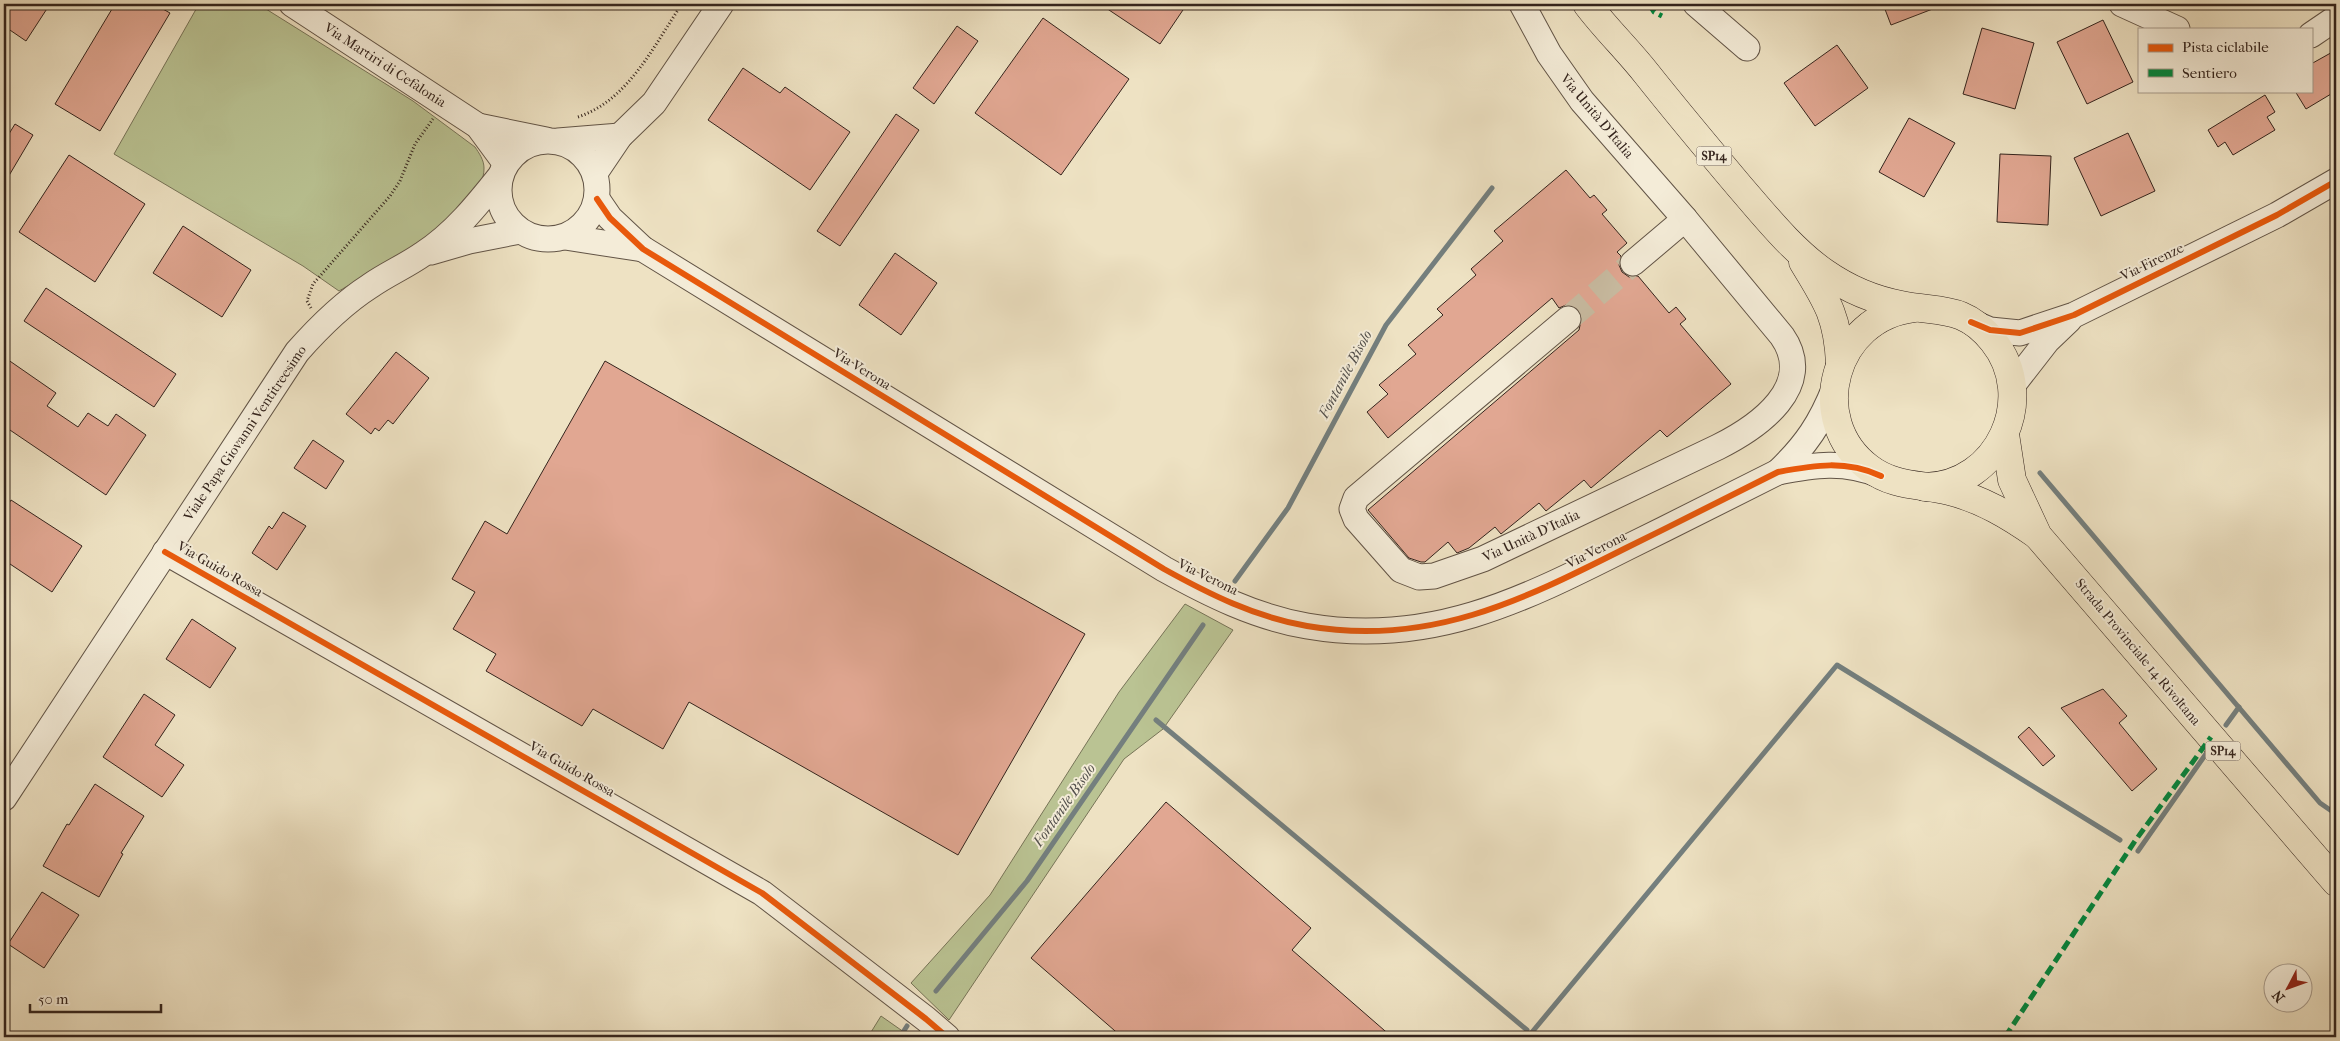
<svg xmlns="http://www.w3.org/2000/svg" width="2340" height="1041" viewBox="0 0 2340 1041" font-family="'IM FELL French Canon',serif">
  <rect width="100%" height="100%" fill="#eee2c3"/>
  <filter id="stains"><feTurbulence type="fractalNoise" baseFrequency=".004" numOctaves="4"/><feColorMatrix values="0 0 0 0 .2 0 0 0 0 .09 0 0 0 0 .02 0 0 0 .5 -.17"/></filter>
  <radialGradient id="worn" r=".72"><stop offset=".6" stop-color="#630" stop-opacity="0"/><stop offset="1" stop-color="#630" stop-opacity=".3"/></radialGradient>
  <g fill="#bac393" stroke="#777458">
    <path d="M199,4H258L413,101L475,147C479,153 484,160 484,168C486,211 373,271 339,291L303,266L114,154Z"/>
    <polygon points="1185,604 1233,630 1163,729 1124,759 949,1020 911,983 990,895 1119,692"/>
    <polygon points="881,1016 911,1037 868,1037"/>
  </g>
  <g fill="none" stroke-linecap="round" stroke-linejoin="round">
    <g stroke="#747f7e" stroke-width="5">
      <polyline points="2040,473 2320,803 2336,814"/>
      <polyline points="1235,581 1288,508 1386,325 1492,188"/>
      <polyline points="1156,720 1527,1030"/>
      <polyline points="2226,725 2239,707"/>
      <polyline points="2138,851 2208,751"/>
      <polyline points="936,991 1027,881 1203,625"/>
      <polyline points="900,1037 907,1026"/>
      <polyline points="1528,1037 1837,665 2120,840"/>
    </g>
  </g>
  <g fill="#e1a792" stroke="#34241d">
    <polygon points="4,4 50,4 26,41 4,26"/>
    <polygon points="115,4 154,4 170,13 100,131 55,104"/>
    <polygon points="1100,4 1187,4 1160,44"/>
    <polygon points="1883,4 1943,4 1943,5 1891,25"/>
    <polygon points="1043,18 1129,79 1061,175 975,113"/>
    <polygon points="2103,20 2133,82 2087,104 2057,42"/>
    <polygon points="957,26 978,41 934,104 913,88"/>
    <polygon points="1982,28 2034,43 2015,109 1963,94"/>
    <polygon points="1837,45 1868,88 1815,126 1784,83"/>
    <polygon points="2336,50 2336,91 2306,109 2295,91 2311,91 2311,64"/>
    <polygon points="743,68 780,93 785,87 850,132 810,190 708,120"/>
    <polygon points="2265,95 2275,112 2267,117 2275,130 2233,155 2225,142 2218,147 2208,130"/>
    <polygon points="896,114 919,130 840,246 817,231"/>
    <polygon points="1909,118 1955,143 1924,197 1879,172"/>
    <polygon points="15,124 33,135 4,184 4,142"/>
    <polygon points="2128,133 2155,191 2101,216 2074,158"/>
    <polygon points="2000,154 2051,156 2048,225 1997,222"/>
    <polygon points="69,155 145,204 95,282 19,232"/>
    <polygon points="1566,170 1590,198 1594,195 1607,210 1602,214 1627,243 1617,252 1621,256 1619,265 1622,272 1629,277 1638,276 1669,313 1676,307 1686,319 1680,324 1731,384 1667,437 1660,430 1591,488 1584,480 1546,511 1539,503 1501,534 1495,527 1469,548 1457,553 1448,542 1425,562 1421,562 1409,558 1368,510 1579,330 1582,316 1579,310 1573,306 1566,305 1559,308 1552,298 1388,438 1367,412 1388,394 1379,385 1416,354 1408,345 1443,315 1437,309 1476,275 1471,269 1503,241 1494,231"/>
    <polygon points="183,226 251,270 222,317 153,273"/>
    <polygon points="895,253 937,283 901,335 859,305"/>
    <polygon points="46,288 176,374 154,407 24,321"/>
    <polygon points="396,352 429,378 393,424 388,420 379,431 375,428 371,434 346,414"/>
    <polygon points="4,357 56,393 47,406 78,427 88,413 108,426 116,414 146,435 106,495 4,426"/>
    <polygon points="605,361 1085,634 958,855 689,702 663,749 593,709 582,726 486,671 496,654 453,629 475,592 452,579 485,521 507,534"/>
    <polygon points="313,440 344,461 326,489 294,468"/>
    <polygon points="11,500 82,546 52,592 4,560 4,512"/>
    <polygon points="283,512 306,526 277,570 252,553 269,526 272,529"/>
    <polygon points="192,619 236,648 210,688 166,659"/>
    <polygon points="2103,689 2127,716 2119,723 2157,769 2132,791 2061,708"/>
    <polygon points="144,694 175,715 155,745 184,765 162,797 103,757"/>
    <polygon points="2029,727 2055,756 2043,766 2018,737"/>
    <polygon points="95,784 144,816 121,853 123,854 99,897 43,866 67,824 69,825"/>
    <polygon points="1166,802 1311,928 1292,950 1392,1037 1122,1037 1031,958"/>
    <polygon points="42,892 79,915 44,968 8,944"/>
  </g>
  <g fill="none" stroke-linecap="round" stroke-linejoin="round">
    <polyline stroke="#c9bca2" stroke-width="25" stroke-dasharray="25 12" stroke-linecap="butt" points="1568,319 1633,263"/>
    <defs>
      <g id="minor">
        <polyline points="292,4 478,126 506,164"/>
        <path d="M1522,4L1549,54L1582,101L1685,219L1782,336C1817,386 1758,427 1718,447L1483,559L1434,576L1419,577L1401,570L1356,519L1352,509L1356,498L1568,319"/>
        <polyline points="1696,4 1747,48"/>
        <polyline points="2122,4 2177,29"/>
        <polyline points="2311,35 2336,18"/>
        <polyline points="478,126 546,140"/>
        <circle cx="548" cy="190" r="49"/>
        <polyline points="558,141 620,136"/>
        <polyline points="595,173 620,136 654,103 721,4"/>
        <path d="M597,199L610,218L643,249L1164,569C1209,594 1255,617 1307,626C1429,647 1521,601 1626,548C1677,523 1728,497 1778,472C1813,465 1845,460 1879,475"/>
        <polyline points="565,237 643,249"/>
        <polyline points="431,252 469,241 520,231"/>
        <polyline points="1633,263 1685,219"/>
        <polyline points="1971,322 1990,330 2020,333 2074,315 2277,215 2336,181"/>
        <polyline points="2012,386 2047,341 2069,320"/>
        <path d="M1778,472C1806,445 1821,423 1835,387"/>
        <polyline points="165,552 762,893 926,1019 947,1037"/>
        <path d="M4,798L297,352C319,327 342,304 370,286C387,274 406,266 423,254C454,234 478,204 501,175"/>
      </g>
      <g id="major">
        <path d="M1587,4C1605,28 1627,49 1646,73C1677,112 1708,149 1740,187C1766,217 1792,250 1825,273C1848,289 1874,300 1901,305C1940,313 1964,305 1993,341C2039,398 1998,486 1925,487"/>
        <path d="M1803,262C1827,301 1838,317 1840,364"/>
        <path d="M1914,308C1834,317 1805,420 1869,468C1894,487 1921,484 1949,491C1982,499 2010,516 2037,535"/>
        <polyline points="2005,434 2012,480 2038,536 2336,882"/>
      </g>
    </defs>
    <use href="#minor" stroke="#625446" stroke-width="27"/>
    <use href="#major" stroke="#34241d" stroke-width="29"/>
    <g stroke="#34241d" stroke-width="3" stroke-dasharray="1 2.5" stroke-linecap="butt">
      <path d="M578,117C629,100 654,45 682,4"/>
      <polyline points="311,308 307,301 313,284 390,196 400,181 415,144 433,119"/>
    </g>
    <use href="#minor" stroke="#f4ecd8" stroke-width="25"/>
    <use href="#major" stroke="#eee2c3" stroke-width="28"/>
    <g stroke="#00873e" stroke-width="5" stroke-dasharray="10 5" stroke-linecap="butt">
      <polyline points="1649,4 1654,12 1662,16"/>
      <polyline points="2005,1037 2135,841 2211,737"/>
    </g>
    <defs>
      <g id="cycleway">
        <path d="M597,199L610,218L643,249L1164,569C1209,594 1255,617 1307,626C1429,647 1521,601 1626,548C1677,523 1728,497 1778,472C1815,465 1846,460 1881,476"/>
        <polyline points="1971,322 1990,330 2020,333 2074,315 2277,215 2336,181"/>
        <polyline points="165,552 762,893 926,1019 947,1037"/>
      </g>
    </defs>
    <use href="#cycleway" stroke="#f4ecd8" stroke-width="9"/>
    <use href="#cycleway" stroke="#e8590c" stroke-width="6"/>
  </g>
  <g text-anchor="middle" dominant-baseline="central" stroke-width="4" stroke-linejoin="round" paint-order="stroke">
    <g fill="#f4ecd8" stroke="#6e6055" stroke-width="1">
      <rect x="1696.5" y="146.5" width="35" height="19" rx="4"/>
      <rect x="2205.5" y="741.5" width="35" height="19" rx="4"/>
    </g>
    <g font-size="12" font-weight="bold" fill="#34241d">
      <text x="1714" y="156">SP14</text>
      <text x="2223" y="751">SP14</text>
    </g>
    <g font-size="14" fill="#34241d" stroke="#f4ecd8">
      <text transform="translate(385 65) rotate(33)">Via Martiri di Cefalonia</text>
      <text transform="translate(1597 116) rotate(50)">Via Unità D'Italia</text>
      <text transform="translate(2152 262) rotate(-26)">Via Firenze</text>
      <text transform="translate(862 369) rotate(32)">Via Verona</text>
      <text transform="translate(245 433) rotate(-56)">Viale Papa Giovanni Ventitreesimo</text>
      <text transform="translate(1531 536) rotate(-25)">Via Unità D'Italia</text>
      <text transform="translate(1596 550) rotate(-27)">Via Verona</text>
      <text transform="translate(220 569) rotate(30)">Via Guido Rossa</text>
      <text transform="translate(1208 577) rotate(26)">Via Verona</text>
      <text transform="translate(2138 652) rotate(50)">Strada Provinciale 14 Rivoltana</text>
      <text transform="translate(572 769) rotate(30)">Via Guido Rossa</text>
    </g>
    <g font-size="15" font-style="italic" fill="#54514d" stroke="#f4ecd8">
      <text transform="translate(1345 374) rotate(-62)">Fontanile Bisolo</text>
      <text transform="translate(1064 805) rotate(-55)">Fontanile Bisolo</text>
    </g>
  </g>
  <rect width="2340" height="1041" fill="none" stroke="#eee2c3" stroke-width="20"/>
  <rect x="5" y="5" width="2330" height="1031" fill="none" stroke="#34241d" stroke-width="2.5"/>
  <rect x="10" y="10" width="2320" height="1021" fill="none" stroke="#34241d"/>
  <rect x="2138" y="28" width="175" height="65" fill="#f4ecd8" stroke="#a79c8d"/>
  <rect x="2148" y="44" width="25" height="8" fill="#e8590c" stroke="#a79c8d"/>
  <text x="2182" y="52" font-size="15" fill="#34241d">Pista ciclabile</text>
  <rect x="2148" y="69" width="25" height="8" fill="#00873e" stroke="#a79c8d"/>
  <text x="2182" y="78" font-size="15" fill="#34241d">Sentiero</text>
  <g transform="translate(2288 988) rotate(229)"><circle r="24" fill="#f4ecd8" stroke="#a79c8d"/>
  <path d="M0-4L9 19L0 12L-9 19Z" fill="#8f2418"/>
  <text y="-8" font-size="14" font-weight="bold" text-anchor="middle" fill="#34241d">N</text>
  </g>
  <path d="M30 1004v8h131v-8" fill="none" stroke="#34241d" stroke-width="2.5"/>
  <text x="38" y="1004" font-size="15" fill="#34241d" stroke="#f4ecd8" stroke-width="4" paint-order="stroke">50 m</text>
  <rect width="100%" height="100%" filter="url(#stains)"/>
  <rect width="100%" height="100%" fill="url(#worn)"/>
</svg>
